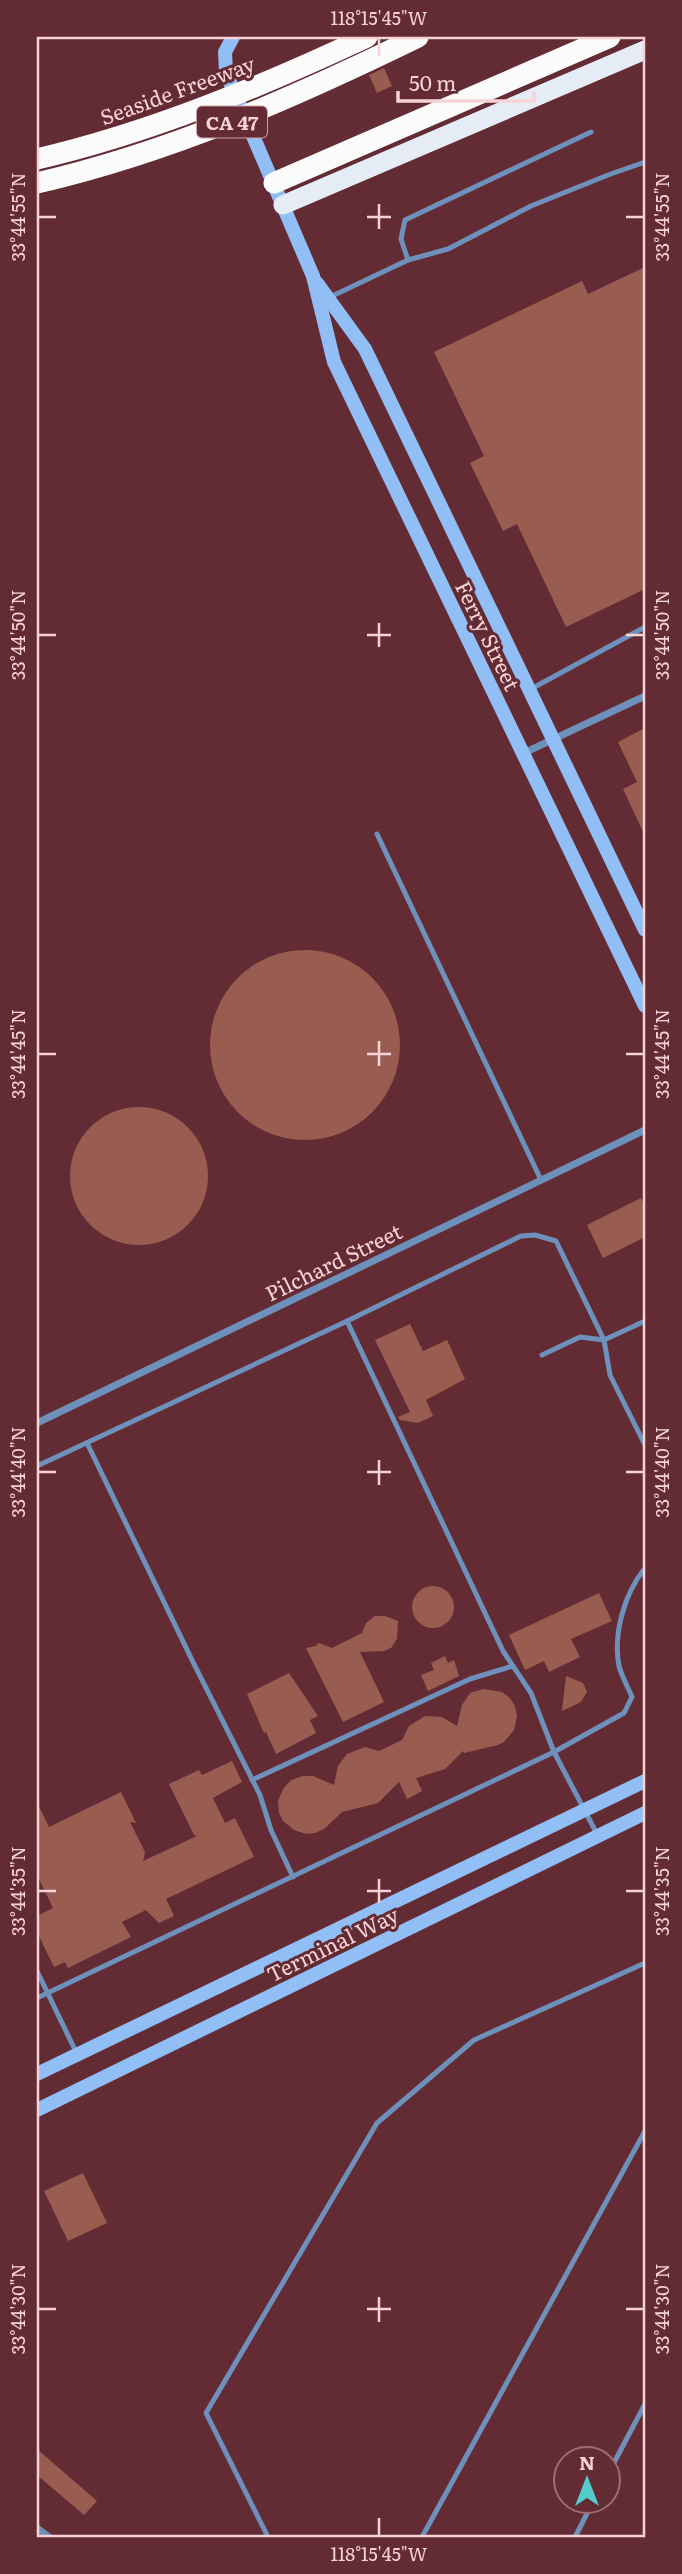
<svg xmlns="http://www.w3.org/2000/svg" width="682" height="2574" viewBox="0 0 682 2574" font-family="Literata,serif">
  <rect width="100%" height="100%" fill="#632b33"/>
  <g fill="#985d50">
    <polygon points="384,68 392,86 377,93 369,75"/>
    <polygon points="645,267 645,589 566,627 517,524 503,531 470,463 484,456 434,352 582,281 588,294"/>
    <polygon points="645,728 645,836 623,789 637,782 618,742"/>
    <circle cx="305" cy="1045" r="95"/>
    <circle cx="139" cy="1176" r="69"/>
    <polygon points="641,1198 645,1207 645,1237 603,1258 587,1225"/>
    <polygon points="410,1324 423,1351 447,1340 465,1379 426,1400 433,1416 418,1423 400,1420 398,1417 410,1412 375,1340"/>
    <circle cx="433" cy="1607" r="21"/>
    <polygon points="599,1593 612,1621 571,1639 580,1657 549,1672 544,1661 525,1670 509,1635"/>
    <polygon points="375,1616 385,1616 398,1621 397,1639 391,1648 384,1651 360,1652 384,1702 343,1722 306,1648 316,1646 319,1643 332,1648 362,1633 366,1623"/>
    <polygon points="445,1656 448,1663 454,1660 459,1676 428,1691 421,1675 434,1670 431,1663"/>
    <polygon points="289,1673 318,1716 310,1720 316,1733 276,1754 266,1732 264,1733 247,1694"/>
    <polygon points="566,1676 583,1683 587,1692 581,1702 562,1711"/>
    <polygon points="483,1689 502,1692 510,1698 515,1706 517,1716 514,1730 504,1742 498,1745 464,1753 463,1751 445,1769 416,1778 422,1791 407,1799 399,1782 378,1803 342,1812 324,1829 315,1833 306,1834 294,1830 283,1821 279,1813 278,1801 283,1789 291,1780 303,1776 313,1776 334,1785 338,1766 347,1754 365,1747 379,1751 402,1740 409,1726 425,1716 442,1717 457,1726 462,1705 470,1693"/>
    <polygon points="232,1761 242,1782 213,1798 225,1823 235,1818 254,1857 166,1899 174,1916 159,1923 146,1910 122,1922 131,1937 68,1968 65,1962 54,1967 37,1932 37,1916 53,1908 37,1875 37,1802 49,1827 121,1792 136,1823 130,1822 145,1852 143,1861 197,1836 194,1835 169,1784 199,1770 202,1775"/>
    <polygon points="83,2173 107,2223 68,2241 44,2191"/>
    <polygon points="37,2449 97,2501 84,2515 37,2475"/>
  </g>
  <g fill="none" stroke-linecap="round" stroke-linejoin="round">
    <g stroke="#6e91bc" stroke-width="5">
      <polyline points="408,260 448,249 531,206 608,175 645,162"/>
      <polyline points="328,298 408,260 401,239 405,220 591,132"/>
      <polyline points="531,689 645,627"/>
      <polyline points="377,834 541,1180"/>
      <polyline points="347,1321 503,1651 531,1693 554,1752 597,1834"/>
      <polyline points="645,1321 604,1340 610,1375 645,1445"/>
      <polyline points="542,1355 580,1337 604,1340"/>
      <polyline points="87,1443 193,1662 260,1795 271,1830 293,1877"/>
      <polyline points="37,1466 343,1323 521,1236 535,1235 556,1241 604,1340"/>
      <polyline points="252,1780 470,1679 513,1666"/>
      <polyline points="37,1971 77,2054"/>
      <path d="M37,1998L554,1752L624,1713L632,1697C628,1687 622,1677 619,1666C613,1634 624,1594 645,1568"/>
      <polyline points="608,2474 645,2404"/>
      <polyline points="268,2537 206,2413 377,2123 474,2040 645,1963"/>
      <polyline points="422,2537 645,2131"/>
      <polyline points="575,2537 594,2500"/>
    </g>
    <g stroke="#6e91bc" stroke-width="7">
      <polyline points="524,753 645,696"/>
      <polyline points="37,1423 645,1130"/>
      <polyline points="37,2528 49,2537"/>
    </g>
    <g stroke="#91bef5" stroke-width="14">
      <polyline points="233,37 225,52 226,73 313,276 334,362 645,1006"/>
      <polyline points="317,283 365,349 645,930"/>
      <polyline points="37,2074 645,1781"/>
      <polyline points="37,2110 645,1813"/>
    </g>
    <polyline stroke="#e6ecf6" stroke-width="19" points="283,205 645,50"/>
    <polyline stroke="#fbfbfb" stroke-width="21" points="274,183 610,37"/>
    <g stroke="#fbfbfb" stroke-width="21">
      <path d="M37,159C152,132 260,87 367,37"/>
      <path d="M37,183C171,152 295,97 418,37"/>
    </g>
  </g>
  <path fill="none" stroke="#f7d3d6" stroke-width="2.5" d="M379,38V56M379,204V229M38,217H56M367,217H391M626,217H644M379,623V647M38,635H56M367,635H391M626,635H644M379,1041V1066M38,1054H56M367,1054H391M626,1054H644M379,1460V1485M38,1472H56M367,1472H391M626,1472H644M379,1879V1903M38,1891H56M367,1891H391M626,1891H644M379,2297V2322M38,2309H56M367,2309H391M626,2309H644M379,2518V2536"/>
  <g text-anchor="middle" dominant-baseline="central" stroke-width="6" stroke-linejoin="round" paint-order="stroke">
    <rect fill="#632b33" stroke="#cba1a5" stroke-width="2" x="197" y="106.5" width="70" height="31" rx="5"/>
    <g font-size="19" font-weight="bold" fill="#f7d3d6">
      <text x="232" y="122">CA 47</text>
    </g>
    <g font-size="21" fill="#f7d3d6" stroke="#632b33">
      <text transform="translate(177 89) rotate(-20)">Seaside Freeway</text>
      <text transform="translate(489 635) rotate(64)">Ferry Street</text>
      <text transform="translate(333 1261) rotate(-26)">Pilchard Street</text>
      <text transform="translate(332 1943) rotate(-26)">Terminal Way</text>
    </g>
  </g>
  <rect width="682" height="2574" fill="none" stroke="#632b33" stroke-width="77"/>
  <g transform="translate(587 2480)"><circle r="33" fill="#632b33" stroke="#9e6e74" stroke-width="2"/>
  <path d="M0-5L12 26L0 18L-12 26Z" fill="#53cdcb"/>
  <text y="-10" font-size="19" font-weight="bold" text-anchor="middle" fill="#f7d3d6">N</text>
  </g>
  <path d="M398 91v10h136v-10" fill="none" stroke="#f7d3d6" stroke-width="3.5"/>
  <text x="409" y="91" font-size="21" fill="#f7d3d6" stroke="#632b33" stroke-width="5" paint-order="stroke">50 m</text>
  <rect x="38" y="38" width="606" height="2498" fill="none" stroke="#f7d3d6" stroke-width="2.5"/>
  <g font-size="18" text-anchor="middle" fill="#f7d3d6">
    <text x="379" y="25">118°15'45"W</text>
    <text transform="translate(19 217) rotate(-90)" y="6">33°44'55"N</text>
    <text transform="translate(663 217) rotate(-90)" y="6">33°44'55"N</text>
    <text transform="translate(19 635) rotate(-90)" y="6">33°44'50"N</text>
    <text transform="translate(663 635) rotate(-90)" y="6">33°44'50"N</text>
    <text transform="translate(19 1054) rotate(-90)" y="6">33°44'45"N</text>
    <text transform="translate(663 1054) rotate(-90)" y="6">33°44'45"N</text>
    <text transform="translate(19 1472) rotate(-90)" y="6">33°44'40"N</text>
    <text transform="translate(663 1472) rotate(-90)" y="6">33°44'40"N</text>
    <text transform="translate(19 1891) rotate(-90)" y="6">33°44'35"N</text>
    <text transform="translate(663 1891) rotate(-90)" y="6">33°44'35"N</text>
    <text transform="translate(19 2309) rotate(-90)" y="6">33°44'30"N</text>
    <text transform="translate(663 2309) rotate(-90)" y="6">33°44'30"N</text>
    <text x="379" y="2561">118°15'45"W</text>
  </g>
</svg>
